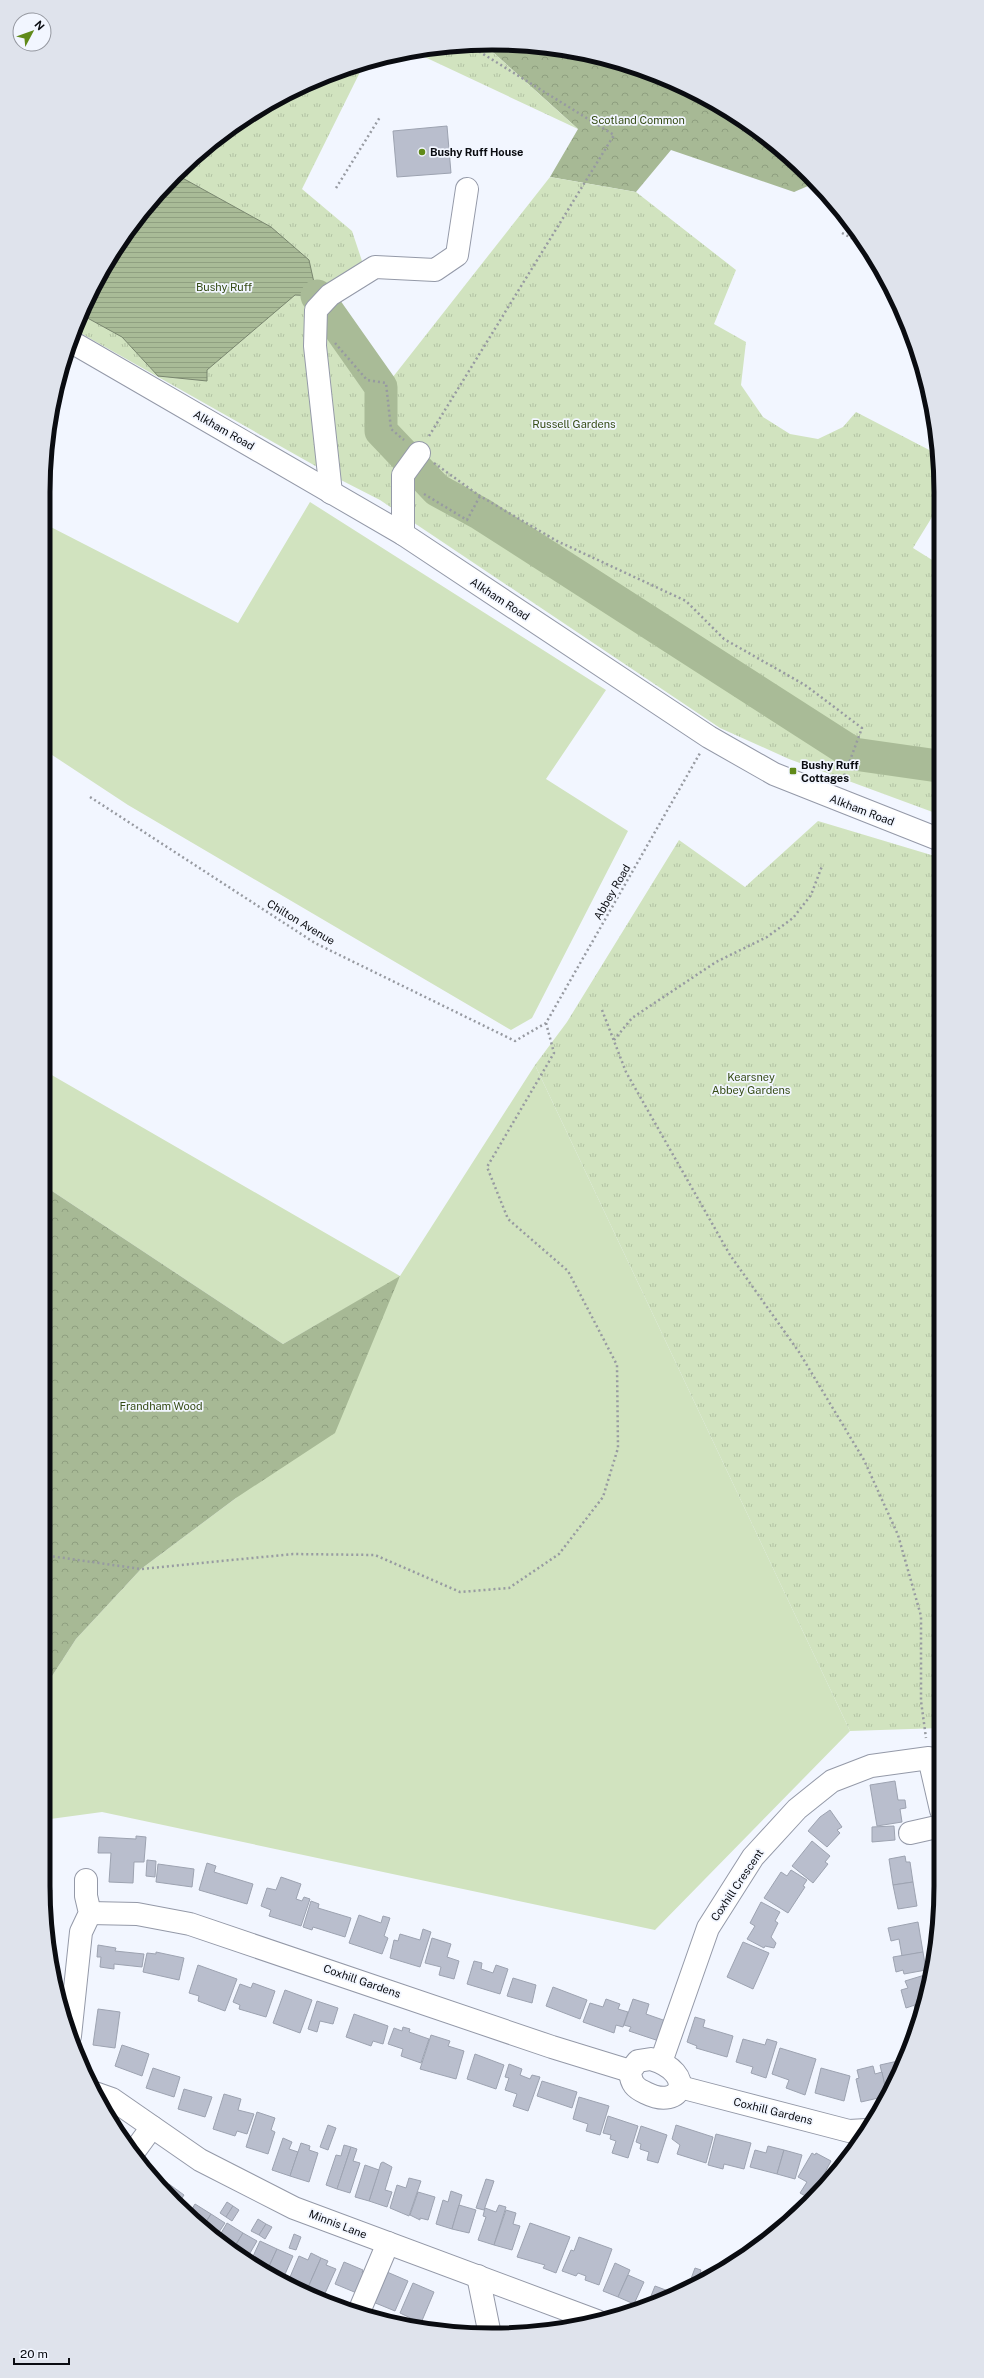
<svg xmlns="http://www.w3.org/2000/svg" width="984" height="2378" viewBox="0 0 984 2378" font-family="'Public Sans',sans-serif">
  <defs>
    <pattern id="forest-crowns" width="20" height="18" patternUnits="userSpaceOnUse"><rect width="20" height="18" fill="#a7b995"/><path d="M2 6a3 3 0 1 1 6 0M12 15a3 3 0 1 1 6 0" fill="none" stroke="#8e9e7f"/></pattern>
    <pattern id="park-tufts" width="24" height="20" patternUnits="userSpaceOnUse"><rect width="24" height="20" fill="#d1e3bf"/><path d="M3 7l-1-3M5 7V3M7 7l1-3M15 17l-1-3M17 17v-4M19 17l1-3" fill="none" stroke="#b2c2a3"/></pattern>
    <pattern id="water-rules" width="6" height="5" patternUnits="userSpaceOnUse"><rect width="6" height="5" fill="#a9bb97"/><path d="M0 2.5h6" fill="none" stroke="#90a081"/></pattern>
  </defs>
  <rect width="100%" height="100%" fill="#f2f6ff"/>
  <g fill="#d1e3bf">
    <polygon points="310,502 606,690 546,779 628,831 532,1018 511,1030 128,805 43,749 43,523 238,623"/>
    <polygon points="535,1065 850,1731 655,1930 102,1812 43,1820 43,1690 76,1639 141,1569 236,1498 400,1277 283,1344 43,1185 43,1070 400,1276"/>
  </g>
  <g fill="url(#forest-crowns)">
    <polygon points="485,45 550,47 636,67 741,119 815,183 794,192 671,150 636,192 550,177 578,129"/>
    <polygon points="43,1185 283,1344 400,1276 335,1433 236,1498 141,1569 76,1639 43,1690"/>
  </g>
  <g fill="url(#park-tufts)">
    <polygon points="462,44 485,45 578,129 414,52"/>
    <polygon points="365,62 302,189 352,231 367,276 331,306 389,382 550,177 636,192 736,270 714,324 746,342 741,385 763,417 790,434 818,439 843,427 856,412 937,454 937,509 913,548 937,563 938,814 789,759 720,728 380,500 335,477 75,330 103,268 154,196 218,136 293,89"/>
    <polygon points="818,821 938,857 941,1728 850,1731 535,1065 567,1022 679,840 745,887"/>
  </g>
  <polygon fill="url(#water-rules)" stroke="#79866f" points="177,175 271,227 309,260 317,296 295,295 207,370 207,381 158,376 122,337 82,315 103,268 154,196"/>
  <g fill="none" stroke-linecap="round" stroke-linejoin="round">
    <polyline stroke="#a9bb97" stroke-width="33" points="317,296 381,387 381,431 437,490 481,514 854,754 938,766"/>
  </g>
  <g fill="#b9becd" stroke="#9da3b1">
    <polygon points="447,126 451,173 397,177 393,131"/>
    <polygon points="895,1781 898,1800 905,1800 906,1808 900,1809 902,1822 877,1826 870,1785"/>
    <polygon points="830,1810 842,1827 837,1830 840,1833 827,1847 808,1831 820,1817"/>
    <polygon points="894,1826 895,1840 872,1842 872,1827"/>
    <polygon points="136,1836 146,1837 144,1862 134,1862 133,1883 109,1882 111,1853 98,1853 99,1837 136,1839"/>
    <polygon points="812,1841 830,1856 825,1862 828,1864 813,1883 792,1866"/>
    <polygon points="43,1851 51,1852 49,1877 43,1877"/>
    <polygon points="905,1856 906,1862 910,1862 913,1882 893,1885 889,1859"/>
    <polygon points="147,1860 156,1861 155,1877 146,1876"/>
    <polygon points="207,1863 216,1866 214,1872 253,1884 247,1904 199,1890"/>
    <polygon points="158,1864 194,1869 192,1887 156,1882"/>
    <polygon points="791,1870 807,1880 803,1886 805,1887 788,1913 764,1898 781,1872 787,1876"/>
    <polygon points="281,1877 301,1884 296,1899 302,1901 304,1897 310,1899 301,1926 269,1916 271,1910 261,1906 267,1888 276,1890"/>
    <polygon points="913,1882 917,1906 898,1909 893,1885"/>
    <polygon points="43,1889 52,1890 50,1918 46,1918"/>
    <polygon points="311,1901 319,1904 318,1908 351,1918 345,1937 313,1927 312,1930 303,1927"/>
    <polygon points="761,1902 780,1912 775,1921 778,1923 771,1937 776,1943 774,1948 765,1946 764,1948 747,1939 755,1926 750,1923"/>
    <polygon points="359,1915 381,1923 383,1916 390,1918 384,1936 388,1938 382,1954 349,1943"/>
    <polygon points="918,1922 923,1952 902,1956 899,1939 891,1941 888,1928"/>
    <polygon points="423,1929 431,1932 420,1967 390,1958 394,1940 398,1941 400,1934 420,1940"/>
    <polygon points="432,1938 451,1944 447,1957 459,1961 454,1979 439,1975 441,1967 425,1963"/>
    <polygon points="743,1942 769,1953 753,1989 727,1977"/>
    <polygon points="98,1945 116,1948 115,1951 144,1954 142,1967 114,1964 114,1969 100,1967 101,1957 97,1957"/>
    <polygon points="156,1952 184,1958 179,1980 143,1972 147,1953 156,1954"/>
    <polygon points="923,1952 926,1970 904,1974 903,1970 896,1972 893,1957"/>
    <polygon points="474,1961 482,1963 481,1969 493,1973 496,1965 508,1969 500,1994 467,1984"/>
    <polygon points="198,1965 237,1979 225,2011 198,2001 199,1996 189,1993"/>
    <polygon points="928,1974 929,1979 924,2002 906,2008 901,1990 908,1988 905,1981"/>
    <polygon points="513,1978 536,1985 532,2003 507,1996"/>
    <polygon points="253,1983 275,1991 266,2017 239,2009 240,2005 233,2002 240,1984 251,1988"/>
    <polygon points="553,1987 587,2000 580,2019 546,2006"/>
    <polygon points="285,1990 312,2000 300,2033 273,2023"/>
    <polygon points="606,1999 620,2004 618,2009 628,2012 623,2027 616,2025 614,2033 583,2022 590,2003 603,2007"/>
    <polygon points="633,1999 649,2004 646,2014 666,2021 659,2041 629,2031 631,2027 624,2025"/>
    <polygon points="317,2001 338,2008 333,2024 320,2021 317,2032 308,2029"/>
    <polygon points="924,2002 919,2022 918,2022 914,2005"/>
    <polygon points="98,2009 120,2012 115,2048 93,2045"/>
    <polygon points="354,2014 388,2026 383,2044 373,2041 371,2046 346,2037"/>
    <polygon points="695,2017 705,2020 703,2027 733,2036 727,2057 696,2048 697,2046 687,2042"/>
    <polygon points="403,2027 410,2029 409,2032 429,2039 421,2063 401,2056 403,2049 388,2044 394,2028 402,2031"/>
    <polygon points="431,2035 450,2041 448,2046 464,2051 456,2079 420,2069"/>
    <polygon points="743,2039 765,2045 767,2039 777,2042 766,2078 751,2073 753,2067 736,2062"/>
    <polygon points="122,2045 149,2054 142,2076 115,2066"/>
    <polygon points="780,2048 816,2059 805,2095 786,2088 789,2080 772,2074"/>
    <polygon points="475,2054 504,2065 496,2089 467,2079"/>
    <polygon points="898,2061 900,2072 887,2096 880,2065"/>
    <polygon points="509,2064 522,2069 520,2075 530,2079 532,2075 540,2077 528,2111 513,2106 517,2094 505,2090 509,2078 505,2077"/>
    <polygon points="873,2066 875,2074 882,2072 887,2096 861,2102 856,2079 859,2078 857,2070"/>
    <polygon points="153,2068 180,2077 174,2097 146,2088"/>
    <polygon points="821,2068 850,2076 844,2101 815,2093"/>
    <polygon points="542,2081 577,2092 572,2108 537,2096"/>
    <polygon points="184,2089 212,2097 205,2117 178,2109"/>
    <polygon points="224,2094 241,2099 238,2110 254,2114 247,2134 237,2131 235,2136 213,2129"/>
    <polygon points="579,2097 609,2106 600,2135 586,2131 588,2124 573,2119"/>
    <polygon points="257,2112 275,2118 271,2130 275,2132 268,2154 246,2147"/>
    <polygon points="608,2116 638,2126 628,2158 612,2153 616,2141 610,2139 611,2135 603,2133"/>
    <polygon points="328,2125 336,2128 328,2150 320,2147"/>
    <polygon points="676,2125 713,2137 706,2163 677,2154 680,2145 672,2139"/>
    <polygon points="641,2126 667,2135 658,2163 647,2160 649,2152 640,2149 641,2144 636,2142"/>
    <polygon points="716,2134 751,2143 744,2169 724,2164 723,2169 708,2165"/>
    <polygon points="283,2138 292,2142 289,2149 298,2152 290,2176 272,2170"/>
    <polygon points="301,2143 310,2146 309,2150 318,2153 309,2182 290,2176"/>
    <polygon points="344,2145 351,2147 337,2189 326,2185 336,2155 341,2156"/>
    <polygon points="768,2146 784,2150 777,2174 750,2167 755,2150 766,2153"/>
    <polygon points="351,2147 357,2149 353,2161 360,2163 350,2193 337,2189"/>
    <polygon points="784,2150 802,2155 795,2179 777,2174"/>
    <polygon points="812,2153 815,2155 816,2153 831,2161 822,2178 828,2181 817,2193 814,2191 809,2198 800,2193 807,2182 798,2177"/>
    <polygon points="842,2160 847,2160 839,2169 840,2164"/>
    <polygon points="383,2162 392,2167 385,2190 392,2192 387,2207 369,2201 381,2163"/>
    <polygon points="365,2165 379,2170 369,2201 355,2197"/>
    <polygon points="148,2171 163,2181 160,2187 147,2172"/>
    <polygon points="409,2178 421,2181 409,2216 390,2208 397,2185 406,2188"/>
    <polygon points="486,2179 494,2181 484,2210 476,2208"/>
    <polygon points="169,2184 184,2195 178,2204 164,2191"/>
    <polygon points="451,2191 462,2195 452,2229 436,2224 443,2200 448,2202"/>
    <polygon points="418,2192 435,2197 428,2220 420,2218 420,2220 410,2215"/>
    <polygon points="227,2202 233,2206 226,2217 220,2213"/>
    <polygon points="195,2204 211,2214 203,2227 189,2214"/>
    <polygon points="459,2205 476,2210 469,2233 452,2229"/>
    <polygon points="499,2205 506,2207 494,2245 478,2240 486,2217 483,2216 485,2208 496,2212"/>
    <polygon points="233,2206 239,2210 232,2221 226,2217"/>
    <polygon points="506,2210 516,2213 513,2224 520,2226 512,2250 494,2245"/>
    <polygon points="211,2214 225,2223 215,2238 203,2227"/>
    <polygon points="258,2219 266,2224 259,2235 251,2231"/>
    <polygon points="227,2223 243,2233 232,2251 217,2240"/>
    <polygon points="530,2223 570,2237 556,2273 543,2268 545,2265 517,2257"/>
    <polygon points="266,2224 272,2227 265,2239 259,2235"/>
    <polygon points="243,2233 257,2241 246,2260 232,2251"/>
    <polygon points="294,2234 301,2237 296,2250 289,2248"/>
    <polygon points="579,2237 612,2249 599,2285 585,2280 586,2276 578,2273 576,2276 562,2271 571,2250 574,2251"/>
    <polygon points="260,2241 277,2249 266,2273 250,2263"/>
    <polygon points="277,2249 293,2256 282,2281 266,2273"/>
    <polygon points="311,2253 321,2258 306,2292 287,2284 299,2256 308,2260"/>
    <polygon points="321,2258 328,2261 326,2265 336,2269 322,2300 306,2292"/>
    <polygon points="344,2262 363,2270 362,2273 372,2277 364,2296 335,2284"/>
    <polygon points="615,2263 630,2270 618,2297 603,2291"/>
    <polygon points="695,2268 701,2270 697,2285 690,2288 688,2287"/>
    <polygon points="387,2272 408,2281 395,2311 373,2302"/>
    <polygon points="700,2274 709,2276 708,2279 697,2285"/>
    <polygon points="628,2275 644,2282 634,2304 618,2297"/>
    <polygon points="413,2283 434,2292 421,2323 400,2313"/>
    <polygon points="655,2286 671,2292 669,2298 647,2306"/>
  </g>
  <g fill="none" stroke-linecap="round" stroke-linejoin="round">
    <defs>
      <g id="minor">
        <polyline points="70,341 403,534 709,737 774,774 938,839"/>
        <polyline points="331,493 315,346 316,310 330,295 375,267 435,270 457,255 467,189"/>
        <polyline points="403,534 403,475 419,453"/>
        <polyline points="910,1833 941,1826"/>
        <polyline points="90,1913 137,1914 190,1924 552,2047 630,2071"/>
        <polyline points="70,2036 81,1932 90,1913 86,1896 86,1880"/>
        <path d="M651,2059C697,2073 682,2111 646,2093C635,2088 631,2084 630,2071L638,2061Z"/>
        <polyline points="661,2062 708,1928 753,1857 797,1809 832,1781 871,1766 929,1758 941,1810"/>
        <polyline points="680,2087 849,2131 867,2130"/>
        <polyline points="95,2093 112,2099 200,2160 294,2208 597,2321"/>
        <polyline points="133,2153 152,2127"/>
        <polyline points="478,2276 490,2335"/>
        <polyline points="358,2314 388,2243"/>
      </g>
    </defs>
    <use href="#minor" stroke="#9499a8" stroke-width="24"/>
    <g stroke="#979aa1" stroke-width="2.5" stroke-dasharray="2 3" stroke-linecap="butt">
      <polyline points="336,188 380,117"/>
      <polyline points="842,233 861,243"/>
      <polyline points="335,343 367,380 386,383 391,429 404,440"/>
      <polyline points="429,436 614,135 467,44"/>
      <polyline points="434,463 480,496 557,541 686,601 724,639 805,685 862,728 843,779"/>
      <polyline points="424,494 467,520 480,496"/>
      <polyline points="90,797 315,943 515,1041 546,1023 700,753"/>
      <polyline points="602,1010 626,1072 730,1255 799,1352 864,1460 898,1535 921,1616 921,1701 926,1738"/>
      <polyline points="614,1040 632,1018 716,962 767,937 793,918 811,895 822,866"/>
      <polyline points="43,1555 141,1569 293,1554 375,1555 460,1592 509,1588 559,1554 603,1497 618,1448 617,1365 568,1271 508,1219 487,1167 554,1053 546,1023"/>
    </g>
    <use href="#minor" stroke="#fff" stroke-width="22"/>
  </g>
  <g fill="#608a19" stroke="#f2f6ff" stroke-width="1.5">
    <circle cx="422" cy="152" r="4"/>
    <rect x="789" y="767" width="8" height="8" rx="2"/>
  </g>
  <g text-anchor="middle" dominant-baseline="central" stroke-width="3.5" stroke-linejoin="round" paint-order="stroke">
    <g font-size="11" fill="#344b14" stroke="#f2f6ff">
      <text x="638" y="120">Scotland Common</text>
      <text x="224" y="287">Bushy Ruff</text>
      <text x="574" y="424">Russell Gardens</text>
      <text x="751" y="1077">Kearsney<tspan x="751" dy="13">Abbey Gardens</tspan></text>
      <text x="161" y="1406">Frandham Wood</text>
    </g>
    <g font-size="11" font-weight="bold" fill="#0a0c11" stroke="#f2f6ff" text-anchor="start">
      <text x="430" y="152">Bushy Ruff House</text>
      <text x="801" y="765">Bushy Ruff<tspan x="801" dy="13">Cottages</tspan></text>
    </g>
    <g font-size="11" fill="#0a0c11" stroke="#f2f6ff">
      <text transform="translate(224 430) rotate(30)">Alkham Road</text>
      <text transform="translate(500 599) rotate(33)">Alkham Road</text>
      <text transform="translate(862 810) rotate(21)">Alkham Road</text>
      <text transform="translate(612 892) rotate(-60)">Abbey Road</text>
      <text transform="translate(301 922) rotate(31)">Chilton Avenue</text>
      <text transform="translate(737 1885) rotate(-56)">Coxhill Crescent</text>
      <text transform="translate(362 1981) rotate(19)">Coxhill Gardens</text>
      <text transform="translate(773 2111) rotate(14)">Coxhill Gardens</text>
      <text transform="translate(338 2224) rotate(21)">Minnis Lane</text>
    </g>
  </g>
  <path d="M0 0H984V2378H0ZM492 50H492A442 442 0 0 1 934 492V1886A442 442 0 0 1 492 2328H492A442 442 0 0 1 50 1886V492A442 442 0 0 1 492 50Z" fill="#dfe3ec" fill-rule="evenodd"/>
  <path fill="none" stroke="#0a0c11" stroke-width="5" d="M492 50H492A442 442 0 0 1 934 492V1886A442 442 0 0 1 492 2328H492A442 442 0 0 1 50 1886V492A442 442 0 0 1 492 50Z"/>
  <g transform="translate(32 32) rotate(49)"><circle r="19" fill="#f2f6ff" stroke="#9598a0"/>
  <path d="M0-3L7 15L0 10L-7 15Z" fill="#608a19"/>
  <text y="-6" font-size="11" font-weight="bold" text-anchor="middle" fill="#0a0c11">N</text>
  </g>
  <path d="M14 2358v6h55v-6" fill="none" stroke="#0a0c11" stroke-width="2"/>
  <text x="20" y="2358" font-size="12" fill="#0a0c11" stroke="#f2f6ff" stroke-width="3" paint-order="stroke">20 m</text>
</svg>
